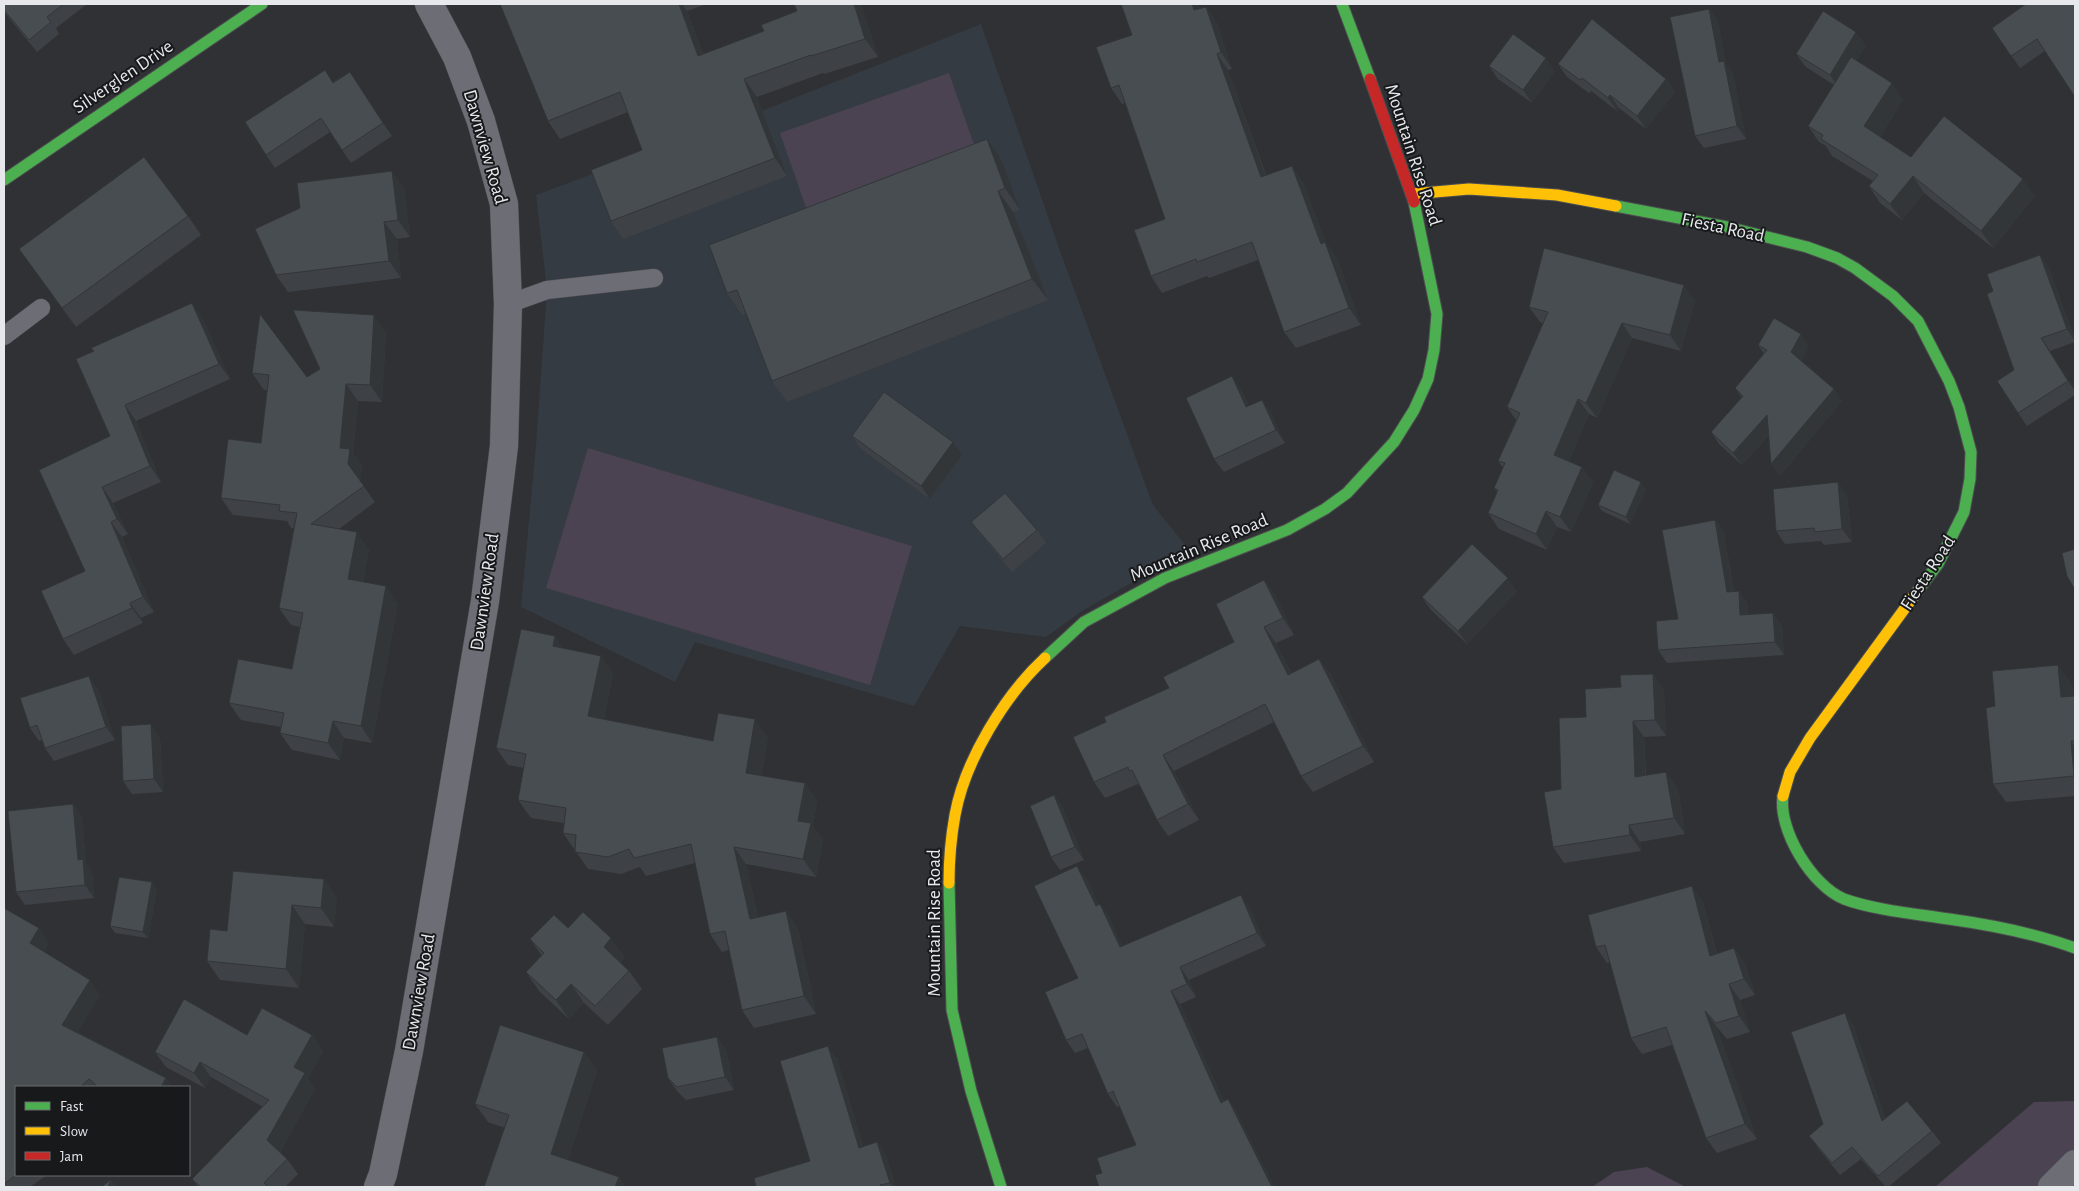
<svg xmlns="http://www.w3.org/2000/svg" width="2079" height="1191" viewBox="0 0 2079 1191" font-family="'Alegreya Sans',sans-serif">
  <rect width="100%" height="100%" fill="#2f3134"/>
  <polygon fill="#353b43" points="981,24 1059,248 1153,505 1189,550 1082,611 1046,637 960,626 914,706 695,642 675,682 521,607 536,445 547,290 536,195 769,108"/>
  <g fill="#4b4351">
    <polygon points="949,73 979,159 810,219 780,133"/>
    <polygon points="588,448 912,546 870,685 546,588"/>
    <polygon points="2075,1101 2075,1187 1935,1187 2034,1102"/>
    <polygon points="1647,1167 1686,1187 1592,1187 1614,1172"/>
  </g>
  <g fill="none" stroke-linecap="round" stroke-linejoin="round">
    <defs>
      <g id="lane">
        <polyline points="508,304 547,290 654,278"/>
        <polyline points="4,336 41,308"/>
      </g>
      <g id="street">
        <polyline points="378,1187 383,1174 409,1051 485,601 504,446 508,304 504,204 481,121 457,57 429,4"/>
        <polyline points="2052,1187 2075,1164"/>
      </g>
      <g id="fast">
        <polyline points="1342,4 1370,79"/>
        <polyline points="4,180 262,4"/>
        <polyline points="1616,206 1727,227 1807,247 1837,258 1855,268 1893,296 1918,321 1949,381 1959,407 1971,452 1970,479 1964,512 1938,564 1919,589"/>
        <polyline points="1045,658 1084,622 1165,578 1287,530 1325,509 1347,493 1394,442 1414,410 1428,379 1434,350 1437,314 1414,202"/>
        <path d="M1783,796C1778,830 1812,886 1844,899C1874,910 1917,914 1949,919C1992,925 2034,933 2075,948"/>
        <polyline points="949,883 952,1010 971,1091 1001,1187"/>
      </g>
      <g id="slow">
        <polyline points="1412,194 1469,189 1557,195 1616,206"/>
        <polyline points="1783,796 1790,772 1810,738 1919,589"/>
        <path d="M949,883C949,860 951,837 955,815C965,760 1005,695 1045,658"/>
      </g>
      <polyline id="jam" points="1370,79 1414,202"/>
    </defs>
    <use href="#lane" stroke="#4d4e50" stroke-width="19"/>
    <use href="#street" stroke="#4d4e50" stroke-width="29"/>
    <use href="#fast" stroke="#4d4e50" stroke-width="13"/>
    <use href="#slow" stroke="#4d4e50" stroke-width="13"/>
    <use href="#jam" stroke="#4d4e50" stroke-width="13"/>
    <use href="#lane" stroke="#6d6d76" stroke-width="18"/>
    <use href="#street" stroke="#6d6d76" stroke-width="28"/>
    <use href="#fast" stroke="#4caf50" stroke-width="11"/>
    <use href="#slow" stroke="#ffc107" stroke-width="11"/>
    <use href="#jam" stroke="#c62828" stroke-width="11"/>
  </g>
  <g fill="#3e4246">
    <polygon points="4,4 87,4 56,28 59,34 37,52 4,12"/>
    <polygon points="500,4 707,4 687,11 703,54 764,31 797,11 794,4 861,4 878,57 824,74 823,73 757,97 787,176 623,239 611,221 642,150 628,112 560,139 548,121"/>
    <polygon points="1121,4 1198,4 1200,9 1206,7 1217,23 1232,69 1228,70 1266,175 1303,182 1326,243 1337,258 1361,325 1296,348 1284,332 1258,260 1209,278 1207,276 1162,293 1151,276 1165,219 1125,103 1122,104 1111,88 1132,35"/>
    <polygon points="2026,4 2045,51 2020,68 1992,28"/>
    <polygon points="1709,9 1718,22 1726,64 1733,74 1746,139 1704,148 1695,136"/>
    <polygon points="1866,45 1856,60 1903,100 1880,137 1911,157 2035,196 1993,248 1924,193 1902,220 1880,203 1869,186 1873,181 1832,156 1826,146 1819,142 1808,126 1834,85 1806,67 1796,54"/>
    <polygon points="1558,64 1666,79 1675,92 1646,129 1619,108 1617,111 1591,91 1589,93 1567,77"/>
    <polygon points="1489,66 1555,71 1532,103 1498,79"/>
    <polygon points="350,72 392,136 351,163 330,132 275,168 266,155 333,82"/>
    <polygon points="1002,161 1020,210 1013,212 1048,300 787,402 772,381 746,314 742,315 727,293"/>
    <polygon points="404,188 410,237 397,239 401,278 288,292 276,275"/>
    <polygon points="188,216 201,235 76,327 19,249"/>
    <polygon points="2040,255 2049,268 2075,340 2075,342 2050,351 2075,391 2075,395 2027,426 2018,413 2014,370 1993,291"/>
    <polygon points="1695,300 1681,351 1632,338 1597,418 1589,414 1569,461 1582,467 1593,482 1571,532 1557,527 1547,550 1499,529 1488,513 1497,492 1494,488 1503,468 1498,461 1516,420 1507,407 1543,323 1540,322 1529,307"/>
    <polygon points="203,319 230,379 136,421 161,482 113,503 128,534 122,537 154,612 141,618 143,623 74,655 63,639 85,571 110,436 76,359"/>
    <polygon points="386,332 382,402 358,401 353,453 362,466 360,481 375,502 339,529 369,549 363,582 398,603 372,743 344,738 340,760 292,750 280,733 281,727 241,720 229,703 292,669 300,627 291,625 279,608 294,528 291,528 287,521 233,515 221,498 261,443 267,390 264,390 252,373 307,377"/>
    <polygon points="1758,345 1809,346 1801,361 1834,389 1842,401 1780,476 1769,435 1742,465 1719,444 1711,432 1742,398 1735,388 1764,354"/>
    <polygon points="1241,389 1249,406 1262,400 1271,413 1285,443 1224,472 1214,459"/>
    <polygon points="852,436 962,455 930,499 861,449"/>
    <polygon points="1646,489 1630,524 1602,511 1598,505"/>
    <polygon points="1847,495 1852,542 1824,545 1821,541 1785,544 1776,531"/>
    <polygon points="1715,520 1724,533 1734,591 1739,591 1748,604 1748,614 1773,613 1782,626 1784,655 1667,663 1658,650 1678,619"/>
    <polygon points="971,522 1037,530 1046,543 1012,572 980,534"/>
    <polygon points="1264,580 1276,596 1294,635 1276,643 1291,673 1319,659 1331,675 1374,762 1313,792 1301,776 1274,722 1174,771 1199,820 1168,836 1157,820 1141,787 1138,784 1105,798 1094,782 1106,722 1169,688 1234,642"/>
    <polygon points="1517,591 1467,644 1431,610 1422,597"/>
    <polygon points="555,636 563,648 613,673 604,719 713,741 768,737 761,776 805,783 817,801 813,826 823,840 816,877 746,864 758,917 798,928 816,1014 754,1028 742,1010 729,950 722,952 710,934 695,863 646,876 640,867 621,874 588,869 563,833 564,823 531,818 518,800 524,768 508,765 496,748"/>
    <polygon points="1653,674 1664,690 1666,736 1644,737 1646,775 1678,788 1685,834 1640,842 1641,851 1564,863 1553,847 1561,789 1586,717 1621,687"/>
    <polygon points="2072,684 2073,696 2075,696 2075,796 2006,802 1993,784 1995,706"/>
    <polygon points="98,689 115,740 54,761 45,748 42,740 39,741 30,728"/>
    <polygon points="160,737 163,792 132,794 123,781"/>
    <polygon points="1054,795 1063,808 1084,860 1060,870 1051,857"/>
    <polygon points="73,804 82,817 86,865 92,872 94,898 25,905 16,892"/>
    <polygon points="324,879 337,898 334,927 305,924 299,988 220,980 207,961 227,931"/>
    <polygon points="1087,879 1098,905 1100,904 1109,917 1122,946 1250,908 1266,946 1189,980 1196,997 1180,1004 1224,1102 1228,1099 1237,1112 1102,1173 1136,1145 1120,1106 1117,1107 1108,1094 1088,1048 1075,1053 1066,1040 1078,978"/>
    <polygon points="157,889 148,938 115,933 110,926"/>
    <polygon points="1703,902 1717,954 1734,948 1745,964 1755,995 1740,1000 1750,1032 1727,1039 1716,1026 1757,1139 1717,1153 1706,1138 1672,1045 1642,1054 1631,1038 1610,962 1607,963 1596,947"/>
    <polygon points="4,908 49,943 44,952 100,995 77,1032 166,1078 172,1087 16,1087 16,1175 47,1175 30,1187 4,1187"/>
    <polygon points="568,928 625,957 620,962 629,971 642,989 608,1025 584,1003 569,1019 539,991 526,972 542,956 530,939"/>
    <polygon points="1853,1025 1885,1118 1932,1131 1941,1143 1888,1187 1886,1187 1861,1159 1840,1175 1818,1148 1809,1136 1823,1124"/>
    <polygon points="247,1035 312,1035 323,1051 308,1078 315,1089 280,1152 287,1159 298,1174 285,1187 198,1187 192,1179 263,1107 211,1077 205,1088 166,1067 155,1052"/>
    <polygon points="717,1037 726,1050 734,1090 686,1100 677,1091 668,1078"/>
    <polygon points="584,1052 597,1071 568,1160 619,1177 626,1187 484,1187 505,1128 488,1122 475,1104"/>
    <polygon points="837,1059 863,1146 877,1142 886,1155 896,1187 756,1187 810,1161"/>
  </g>
  <g fill="#323639">
    <polygon points="679,4 682,4 687,11 710,74 698,56"/>
    <polygon points="854,4 861,4 878,57 865,39"/>
    <polygon points="1192,4 1198,4 1206,27 1194,10"/>
    <polygon points="1206,7 1217,23 1232,69 1221,52"/>
    <polygon points="1709,9 1718,22 1726,64 1733,74 1746,139 1737,126 1719,62"/>
    <polygon points="1856,32 1866,45 1839,88 1830,75"/>
    <polygon points="1217,54 1228,70 1272,194 1261,177"/>
    <polygon points="1546,58 1555,71 1532,103 1523,90"/>
    <polygon points="350,72 359,85 392,136 383,123"/>
    <polygon points="744,79 757,97 787,176 775,158"/>
    <polygon points="1666,79 1675,92 1646,129 1637,116"/>
    <polygon points="1892,83 1903,100 1876,143 1864,126"/>
    <polygon points="1610,95 1619,108 1617,111 1608,98"/>
    <polygon points="987,139 1002,161 1020,210 1005,188"/>
    <polygon points="1292,166 1303,182 1326,243 1337,258 1361,325 1349,308 1321,244"/>
    <polygon points="392,171 404,188 410,237 398,220"/>
    <polygon points="1913,176 1924,193 1902,220 1890,204"/>
    <polygon points="2023,179 2035,196 1993,248 1981,231"/>
    <polygon points="998,191 1013,212 1048,300 1032,279"/>
    <polygon points="384,222 397,239 401,278 389,261"/>
    <polygon points="2040,255 2049,268 2075,341 2067,329"/>
    <polygon points="1684,285 1695,300 1681,351 1670,335"/>
    <polygon points="192,303 203,319 230,379 219,364"/>
    <polygon points="374,315 386,332 382,402 370,385"/>
    <polygon points="1622,323 1632,338 1597,418 1586,403"/>
    <polygon points="1801,334 1809,346 1799,364 1791,352"/>
    <polygon points="2041,338 2050,351 2075,391 2068,381"/>
    <polygon points="1232,376 1241,389 1255,420 1246,407"/>
    <polygon points="346,384 358,401 353,453 362,466 360,481 348,464 340,448"/>
    <polygon points="1834,389 1842,401 1780,476 1771,464"/>
    <polygon points="1578,399 1589,414 1565,470 1554,455"/>
    <polygon points="1262,400 1271,413 1285,443 1276,430"/>
    <polygon points="125,405 136,421 161,482 150,466"/>
    <polygon points="1767,415 1776,427 1742,465 1733,453"/>
    <polygon points="953,442 962,455 930,499 921,486"/>
    <polygon points="1582,467 1593,482 1571,532 1560,517"/>
    <polygon points="1641,482 1646,489 1630,524 1626,517"/>
    <polygon points="1838,482 1847,495 1852,542 1842,529"/>
    <polygon points="102,487 113,503 128,534 117,519"/>
    <polygon points="1546,511 1557,527 1547,550 1536,534"/>
    <polygon points="1715,520 1724,533 1736,605 1727,592"/>
    <polygon points="111,522 122,537 154,612 143,597"/>
    <polygon points="357,532 369,549 360,596 348,579"/>
    <polygon points="1508,578 1517,591 1467,644 1458,631"/>
    <polygon points="1264,580 1276,596 1294,635 1283,618"/>
    <polygon points="386,586 398,603 372,743 361,726"/>
    <polygon points="1739,591 1748,604 1749,628 1740,615"/>
    <polygon points="130,603 141,618 143,623 132,608"/>
    <polygon points="1773,613 1782,626 1784,655 1775,642"/>
    <polygon points="1264,627 1276,643 1299,691 1288,675"/>
    <polygon points="555,636 567,654 553,646"/>
    <polygon points="601,656 613,673 601,733 588,716"/>
    <polygon points="1319,659 1331,675 1374,762 1363,746"/>
    <polygon points="2058,665 2072,684 2074,716 2061,697"/>
    <polygon points="1653,674 1664,690 1666,736 1655,720"/>
    <polygon points="89,676 98,689 115,740 106,727"/>
    <polygon points="755,719 768,737 758,790 746,773"/>
    <polygon points="333,721 344,738 340,760 328,743"/>
    <polygon points="1633,721 1644,737 1646,793 1635,777"/>
    <polygon points="151,724 160,737 163,792 154,779"/>
    <polygon points="2071,741 2075,748 2075,778 2074,776"/>
    <polygon points="1163,755 1174,771 1199,820 1188,804"/>
    <polygon points="1666,772 1678,788 1685,834 1674,818"/>
    <polygon points="805,783 817,801 813,826 823,840 816,877 803,859 798,821"/>
    <polygon points="1054,795 1063,808 1084,860 1075,847"/>
    <polygon points="73,804 82,817 86,865 92,872 94,898 85,885 78,860"/>
    <polygon points="1629,825 1640,842 1641,851 1630,835"/>
    <polygon points="734,847 746,864 762,936 750,919"/>
    <polygon points="1077,866 1087,879 1105,919 1096,906"/>
    <polygon points="324,879 337,898 334,927 321,908"/>
    <polygon points="152,882 157,889 148,938 143,932"/>
    <polygon points="1692,886 1703,902 1721,971 1710,956"/>
    <polygon points="1241,895 1250,908 1266,946 1257,933"/>
    <polygon points="1100,904 1109,917 1129,960 1120,947"/>
    <polygon points="292,905 305,924 299,988 286,969"/>
    <polygon points="786,911 798,928 816,1014 804,996"/>
    <polygon points="39,928 49,943 41,958 30,943"/>
    <polygon points="611,938 625,957 617,965 604,947"/>
    <polygon points="1734,948 1745,964 1755,995 1744,979"/>
    <polygon points="1180,967 1189,980 1196,997 1187,984"/>
    <polygon points="90,980 100,995 73,1040 62,1025"/>
    <polygon points="571,984 584,1003 569,1019 556,1000"/>
    <polygon points="1729,984 1740,1000 1750,1032 1739,1016"/>
    <polygon points="1171,991 1180,1004 1230,1116 1221,1103"/>
    <polygon points="1705,1011 1716,1026 1757,1139 1745,1124"/>
    <polygon points="1845,1013 1853,1025 1890,1133 1882,1121"/>
    <polygon points="312,1035 323,1051 308,1078 315,1089 278,1155 267,1140 294,1067"/>
    <polygon points="717,1037 726,1050 734,1090 725,1077"/>
    <polygon points="828,1046 837,1059 868,1161 859,1148"/>
    <polygon points="584,1052 597,1071 564,1173 551,1154"/>
    <polygon points="200,1062 211,1077 205,1088 194,1073"/>
    <polygon points="166,1078 172,1087 161,1087"/>
    <polygon points="1228,1099 1237,1112 1275,1187 1272,1187"/>
    <polygon points="877,1142 886,1155 896,1187 893,1187 890,1183"/>
    <polygon points="619,1177 626,1187 615,1187"/>
    <polygon points="111,1180 117,1187 108,1187"/>
  </g>
  <g fill="#484d51" stroke="#323639">
    <polygon points="4,4 64,4 47,17 51,22 29,40 4,10"/>
    <polygon points="500,4 679,4 698,56 764,31 761,25 797,11 794,4 854,4 865,39 811,56 811,55 744,79 775,158 611,221 591,170 642,150 620,92 548,121"/>
    <polygon points="1121,4 1192,4 1194,10 1206,7 1221,52 1217,54 1261,177 1292,166 1321,244 1325,242 1349,308 1284,332 1252,242 1197,262 1196,259 1151,276 1134,230 1165,219 1119,85 1111,88 1096,47 1132,35"/>
    <polygon points="2026,4 2075,4 2075,97 2037,39 2011,56 1992,28"/>
    <polygon points="1709,9 1719,62 1724,61 1737,126 1695,136 1670,17"/>
    <polygon points="1823,11 1856,32 1830,75 1796,54"/>
    <polygon points="1592,19 1666,79 1637,116 1610,95 1608,98 1582,78 1580,80 1558,64"/>
    <polygon points="1513,34 1546,58 1523,90 1489,66"/>
    <polygon points="1851,57 1892,83 1864,126 1911,157 1944,116 2023,179 1981,231 1913,176 1890,204 1869,186 1878,175 1821,139 1823,135 1808,126"/>
    <polygon points="325,70 333,83 350,72 383,123 342,150 321,118 266,155 245,122"/>
    <polygon points="987,139 1005,188 998,191 1032,279 772,381 737,290 727,293 709,245"/>
    <polygon points="144,157 188,216 62,308 19,249"/>
    <polygon points="392,171 398,220 384,222 389,261 276,275 255,229 300,208 297,183"/>
    <polygon points="1544,248 1684,285 1670,335 1622,323 1586,403 1578,399 1554,455 1582,467 1560,517 1546,511 1536,534 1488,513 1498,490 1494,488 1505,463 1498,461 1520,413 1507,407 1548,312 1529,307"/>
    <polygon points="2040,255 2067,329 2041,338 2068,381 2018,413 1997,381 2014,370 1987,294 1993,291 1987,274"/>
    <polygon points="192,303 219,364 125,405 150,466 102,487 117,519 111,522 143,597 130,603 132,608 63,639 41,591 85,571 39,470 110,436 76,359 94,351 91,348"/>
    <polygon points="293,310 374,315 370,385 346,384 340,448 350,449 348,464 364,486 311,524 357,532 348,579 386,586 361,726 333,721 328,743 280,733 284,713 229,703 238,659 292,669 303,613 279,608 297,513 279,511 280,505 221,498 228,439 261,443 269,375 252,373 260,314 307,377 320,369"/>
    <polygon points="1774,318 1801,334 1791,352 1834,389 1771,464 1767,415 1733,453 1711,432 1743,396 1735,388 1767,350 1758,345"/>
    <polygon points="1232,376 1246,407 1262,400 1276,430 1214,459 1186,398"/>
    <polygon points="884,392 953,442 921,486 852,436"/>
    <polygon points="1614,470 1641,482 1626,517 1598,505"/>
    <polygon points="1838,482 1842,529 1815,532 1814,528 1776,531 1773,489"/>
    <polygon points="1005,493 1037,530 1003,559 971,522"/>
    <polygon points="1715,520 1727,592 1739,591 1740,615 1773,613 1775,642 1658,650 1656,621 1678,619 1662,530"/>
    <polygon points="1472,544 1508,578 1458,631 1422,597"/>
    <polygon points="2075,549 2075,590 2067,576 2062,553"/>
    <polygon points="1264,580 1283,618 1264,627 1288,675 1319,659 1363,746 1301,776 1265,704 1163,755 1188,804 1157,820 1132,770 1129,771 1128,767 1094,782 1073,737 1106,722 1104,717 1169,688 1163,677 1234,642 1216,604"/>
    <polygon points="521,629 555,636 553,646 601,656 588,716 713,741 718,713 755,719 746,773 805,783 798,821 811,823 803,859 734,847 750,919 786,911 804,996 742,1010 725,931 710,934 691,844 634,858 629,849 608,857 575,852 576,835 563,833 566,808 518,800 526,754 496,748"/>
    <polygon points="2058,665 2061,697 2075,696 2075,741 2071,741 2074,776 1993,784 1986,708 1995,706 1992,671"/>
    <polygon points="1653,674 1655,720 1633,721 1635,777 1666,772 1674,818 1629,825 1630,835 1553,847 1544,792 1561,789 1559,718 1586,717 1585,689 1621,687 1620,675"/>
    <polygon points="89,676 106,727 45,748 37,725 30,728 20,698"/>
    <polygon points="151,724 154,779 123,781 121,726"/>
    <polygon points="1054,795 1075,847 1051,857 1030,806"/>
    <polygon points="73,804 78,860 83,859 85,885 16,892 8,811"/>
    <polygon points="1077,866 1096,906 1100,904 1120,947 1241,895 1257,933 1180,967 1187,984 1171,991 1221,1103 1228,1099 1272,1187 1099,1187 1095,1175 1102,1173 1097,1158 1136,1145 1113,1091 1108,1094 1082,1034 1066,1040 1045,992 1078,978 1034,886"/>
    <polygon points="233,871 324,879 321,908 292,905 286,969 207,961 210,929 227,931"/>
    <polygon points="119,877 152,882 143,932 110,926"/>
    <polygon points="1692,886 1710,956 1734,948 1744,979 1729,984 1739,1016 1716,1023 1705,1011 1745,1124 1706,1138 1666,1027 1631,1038 1605,945 1596,947 1588,915"/>
    <polygon points="4,908 39,928 30,943 90,980 62,1025 166,1078 161,1087 98,1087 89,1079 80,1087 16,1087 16,1175 4,1184"/>
    <polygon points="583,912 611,938 604,947 629,971 595,1006 571,984 556,1000 526,972 544,953 530,939 554,915 568,928"/>
    <polygon points="184,999 247,1035 262,1008 312,1035 294,1067 305,1073 267,1140 287,1159 264,1183 268,1187 201,1187 192,1179 269,1100 200,1062 194,1073 155,1052"/>
    <polygon points="1845,1013 1882,1121 1907,1101 1932,1131 1878,1176 1852,1147 1832,1163 1809,1136 1823,1124 1791,1032"/>
    <polygon points="500,1025 584,1052 551,1154 619,1177 615,1187 484,1187 509,1115 475,1104"/>
    <polygon points="717,1037 725,1077 677,1087 668,1078 662,1048"/>
    <polygon points="828,1046 859,1148 877,1142 890,1183 880,1185 881,1187 756,1187 754,1178 810,1161 780,1061"/>
    <polygon points="111,1180 108,1187 101,1187"/>
  </g>
  <g text-anchor="middle" dominant-baseline="central" stroke-width="4" stroke-linejoin="round" paint-order="stroke">
    <g font-size="19" fill="#e6e8eb" stroke="#17191b">
      <text transform="translate(123 77) rotate(-34)">Silverglen Drive</text>
      <text transform="translate(485 147) rotate(74)">Dawnview Road</text>
      <text transform="translate(1413 155) rotate(72)">Mountain Rise Road</text>
      <text transform="translate(1723 228) rotate(12)">Fiesta Road</text>
      <text transform="translate(1199 548) rotate(-23)">Mountain Rise Road</text>
      <text transform="translate(1928 573) rotate(-57)">Fiesta Road</text>
      <text transform="translate(485 592) rotate(-82)">Dawnview Road</text>
      <text transform="translate(934 923) rotate(-90)">Mountain Rise Road</text>
      <text transform="translate(419 992) rotate(-80)">Dawnview Road</text>
    </g>
  </g>
  <rect width="2079" height="1191" fill="none" stroke="#e6e8eb" stroke-width="10"/>
  <rect x="15" y="1086" width="175" height="90" fill="#17191b" stroke="#6a6c6e"/>
  <rect x="25" y="1102" width="25" height="8" fill="#4caf50" stroke="#6a6c6e"/>
  <text x="60" y="1111" font-size="15" fill="#e6e8eb">Fast</text>
  <rect x="25" y="1127" width="25" height="8" fill="#ffc107" stroke="#6a6c6e"/>
  <text x="60" y="1136" font-size="15" fill="#e6e8eb">Slow</text>
  <rect x="25" y="1152" width="25" height="8" fill="#c62828" stroke="#6a6c6e"/>
  <text x="60" y="1161" font-size="15" fill="#e6e8eb">Jam</text>
</svg>
